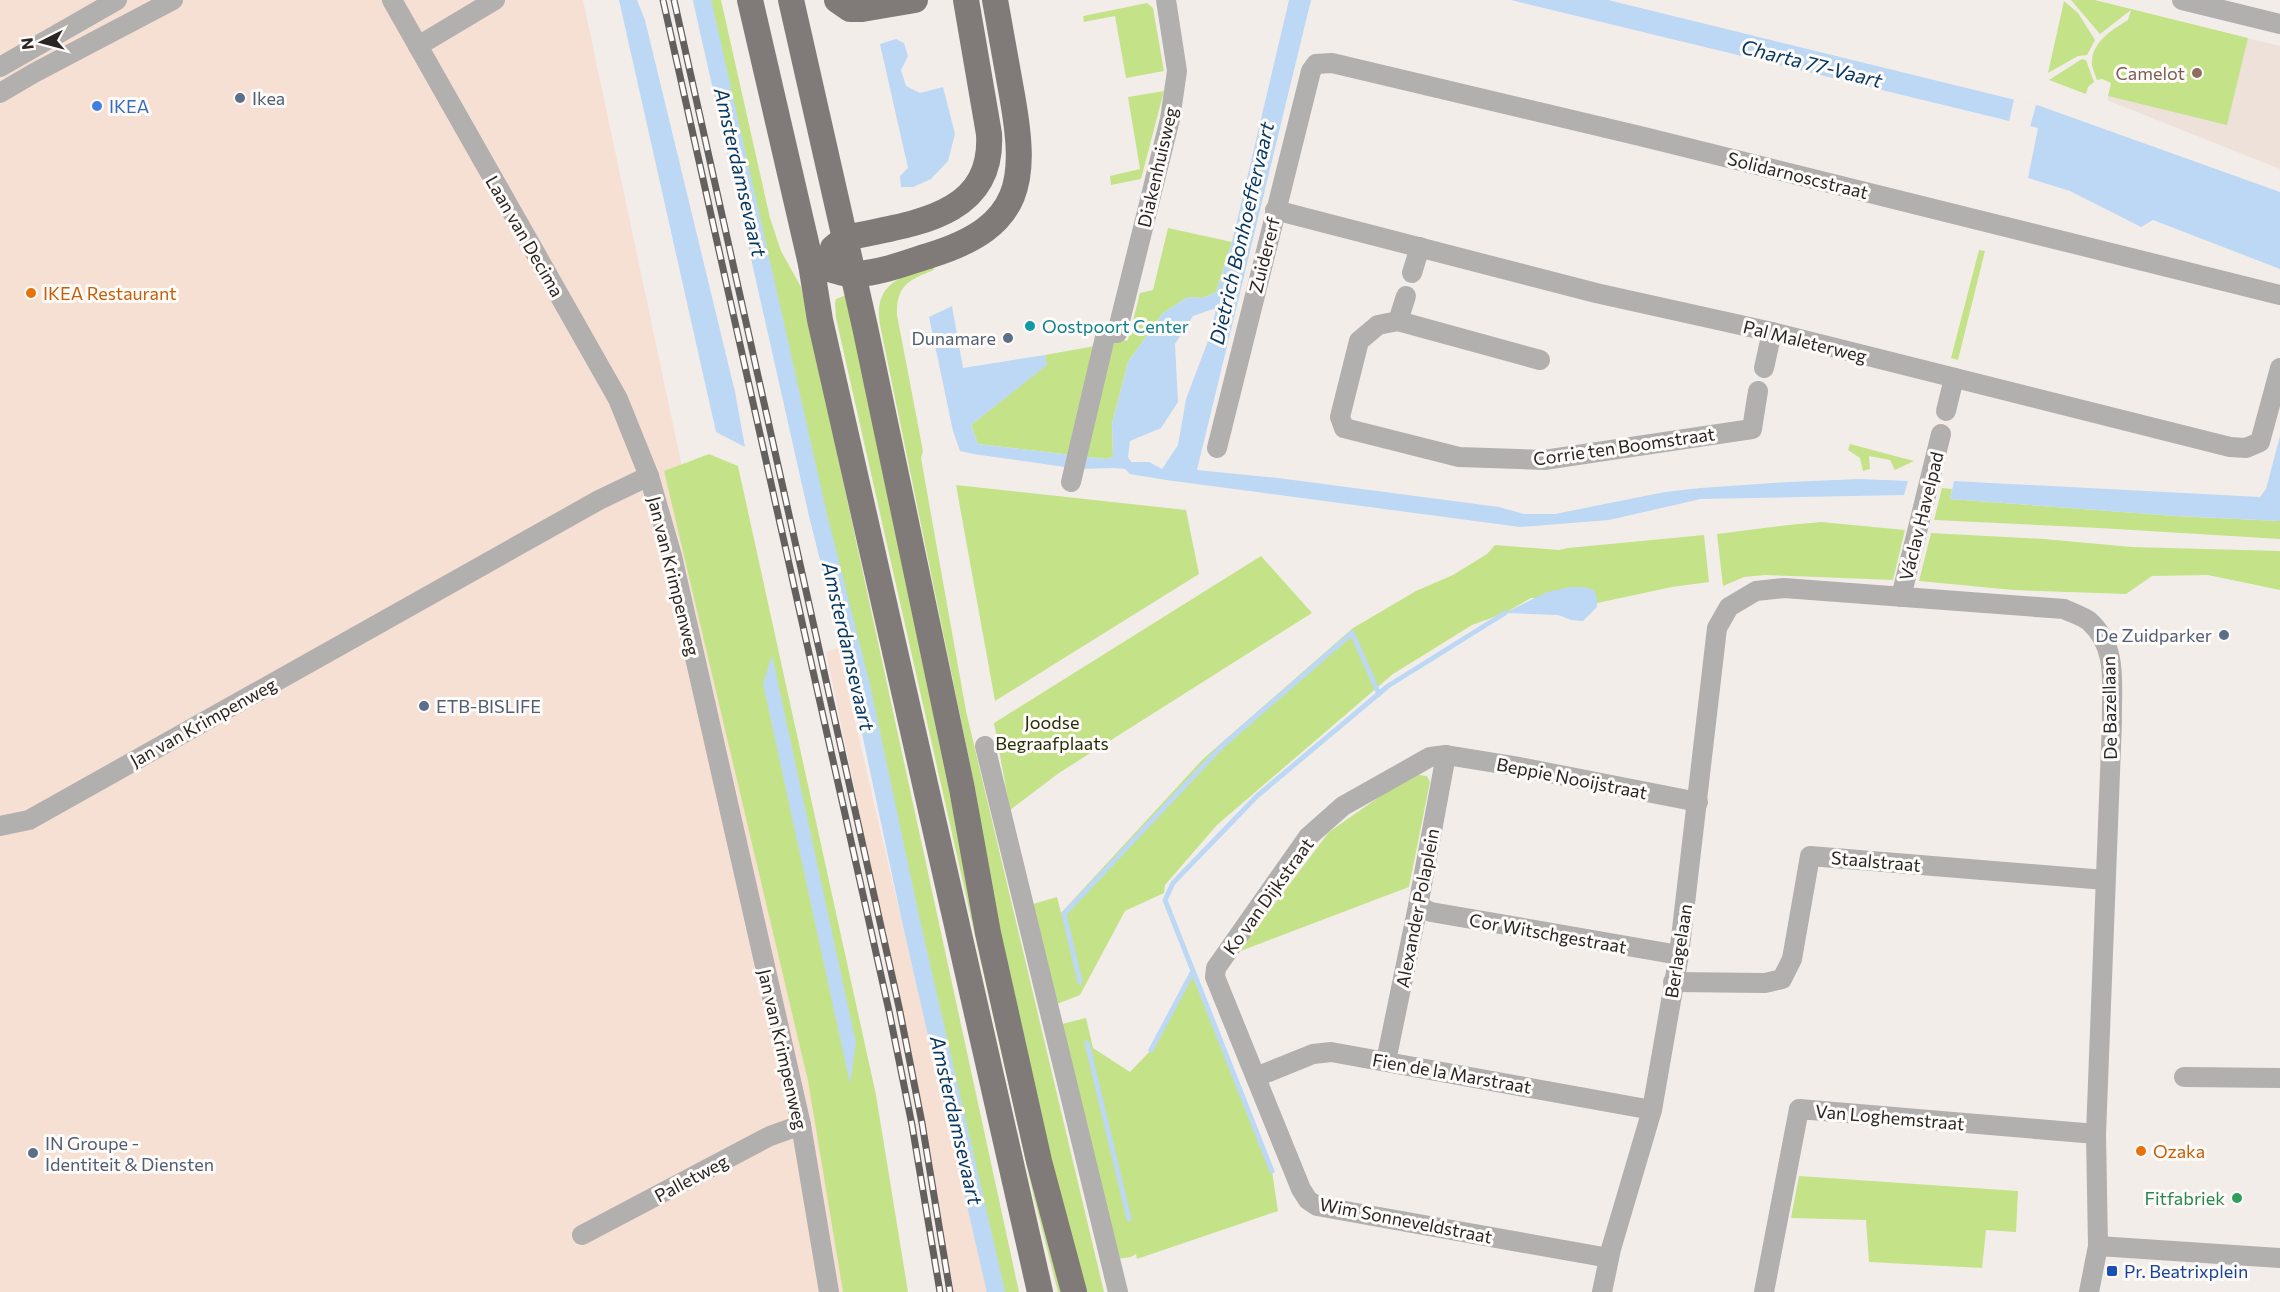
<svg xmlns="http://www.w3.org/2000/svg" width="2280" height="1292" viewBox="0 0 2280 1292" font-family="Commissioner,sans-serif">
  <rect width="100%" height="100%" fill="#f3edea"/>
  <polygon fill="#eee1d9" points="2132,10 2280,46 2280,169 2107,100"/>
  <g fill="#f6e0d3">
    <polygon points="0,0 583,0 857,1292 0,1292"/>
    <polygon points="838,648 988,1292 954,1292 931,1157 826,652"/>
  </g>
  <g fill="#c4e389">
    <polygon points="706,0 721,0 770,218 781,251 801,287 1019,1292 998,1292 906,873"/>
    <path d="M2071,0H2095L2248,38L2227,125L2108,96L2111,83L2102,79L2097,80C2095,74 2091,66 2092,61C2093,41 2113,29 2128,20L2131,10L2100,34Z"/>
    <polygon points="2064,1 2078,13 2095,40 2087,55 2078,56 2048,73"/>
    <polygon points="1147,3 1153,8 1164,71 1126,78 1115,16 1084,22 1083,16"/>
    <polygon points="2082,59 2086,60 2094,82 2088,87 2086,94 2049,80"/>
    <polygon points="1164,91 1141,179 1111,185 1110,176 1140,169 1128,97"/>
    <polygon points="1168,228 1232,242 1216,292 1203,298 1188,297 1163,313 1128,362 1112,424 1113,457 1106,459 978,444 971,425 1046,365 1045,355 1128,340 1140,293 1153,290"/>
    <polygon points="1979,250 1985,251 1958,360 1951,358"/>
    <path d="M933,266L934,270C909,280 896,285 897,315L923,451L921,458L966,711L1104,1292H1083L994,920L977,798L880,325C873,284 900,276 933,266Z"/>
    <polygon points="846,295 980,940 1063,1292 1058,1292 1034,1198 836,318 835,303 836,299"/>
    <polygon points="1850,444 1914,461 1895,470 1890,460 1869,456 1870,469 1863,471 1860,458 1848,450"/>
    <polygon points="709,454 738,466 876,1095 908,1292 843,1292 808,1081 664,471"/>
    <polygon points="956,485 1186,510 1199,574 995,701"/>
    <polygon points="1942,488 1952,489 1950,499 2176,516 2280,521 2280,539 2099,528 1934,520"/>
    <polygon points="1821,522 1905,530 1893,580 1765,575 1744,577 1723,586 1717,534 1788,525"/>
    <polygon points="1931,533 2044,539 2132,547 2280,551 2280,590 2208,575 2152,576 2126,594 2013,590 1919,581"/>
    <polygon points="1704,535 1709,582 1672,587 1597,603 1597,598 1531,598 1505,613 1472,625 1393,674 1217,825 1165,885 1164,893 1125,911 1080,995 1057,1004 1033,904 1057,897 1061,913 1203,759 1353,628 1416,591 1453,575 1487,554 1495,545 1559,550 1568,548"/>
    <polygon points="1261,556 1312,613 1059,773 1010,810 994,723"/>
    <polygon points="1412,774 1427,776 1430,782 1409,887 1238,952 1329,832"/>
    <polygon points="1193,971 1272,1171 1278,1211 1137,1259 1136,1254 1131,1257 1118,1259 1062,1024 1086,1018 1093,1048 1130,1072 1151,1050"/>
    <polygon points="1799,1176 2018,1191 2016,1232 1986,1230 1982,1268 1869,1262 1866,1220 1791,1218"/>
  </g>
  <g fill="#bdd8f4" fill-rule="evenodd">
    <polygon points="619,0 637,0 645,20 735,392 745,447 716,432"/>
    <path d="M1289,0H1311L1197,470L1278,478L1499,507L1524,514H1555L1665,492L1700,488L1789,482L1859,479L1908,481L1904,495L1701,499L1609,520L1520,527L1166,480L1130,474L1125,469L1113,468L1079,469L973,454L960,451L953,431L929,317L952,306L963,368L1045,355L1047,365L971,425L978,444L1106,459L1113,457L1112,424L1128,362L1163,313L1188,297L1203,298L1216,292L1232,242ZM1216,308L1211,333L1186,399L1178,445L1162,469L1149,462H1131L1128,457L1130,441L1161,428L1178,402L1175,344L1193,316Z"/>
    <polygon points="1511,0 1608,0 2040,106 2280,192 2280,269 2153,220 2141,227 2070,191 2028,178 2038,128"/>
    <polygon points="896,39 904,43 908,56 901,70 906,86 920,93 943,87 955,134 948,161 931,179 913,187 901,187 900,176 908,168 880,44"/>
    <polygon points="2280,436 2280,521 2176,516 1950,499 1954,481 2260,497 2266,489"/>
    <polygon points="1571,587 1585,587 1594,590 1597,598 1597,607 1583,621 1571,620 1558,615 1505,613 1547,592"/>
    <polygon points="772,655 856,1043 850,1084 763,684"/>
  </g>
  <polygon fill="#f3edea" points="2014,99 2036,105 2030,127 2009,122"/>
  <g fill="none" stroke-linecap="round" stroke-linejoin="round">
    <g stroke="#bdd8f4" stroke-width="5">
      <polyline points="1080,982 1064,914 1222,746 1352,633 1379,694"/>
      <polyline points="1087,1043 1129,1219"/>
      <polyline points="1151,1050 1193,971"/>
      <polyline points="1272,1171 1165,900 1173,883 1257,796 1388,686 1505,613"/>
    </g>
    <polyline stroke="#bdd8f4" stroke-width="18" points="702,0 818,515 862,690 911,921 996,1292"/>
    <g stroke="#b2afaf" stroke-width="20">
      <polyline points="392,0 618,399 649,476 672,556 801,1125 829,1292"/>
      <polyline points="2182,0 2280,24"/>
      <polyline points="418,46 495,0"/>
      <polyline points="0,67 117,0"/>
      <polyline points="0,93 34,73 173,0"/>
      <polyline points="1275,210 1596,293 1772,332 2230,447 2246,448 2260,442 2280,368"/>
      <polyline points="1412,273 1420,247"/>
      <polyline points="1398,321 1406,296"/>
      <polyline points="1540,360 1398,321 1378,325 1359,341 1340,417 1344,428 1459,457 1544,460 1752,429 1758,391"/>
      <polyline points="1764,368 1772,332"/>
      <polyline points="1946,411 1954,378"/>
      <polyline points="1217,448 1311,71 1316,64 1332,63 1640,136 2280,295"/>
      <polyline points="1071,482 1106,333 1117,333 1170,119 1177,71 1166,0"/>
      <polyline points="1901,597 1941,434"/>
      <polyline points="985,746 1118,1292"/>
      <polyline points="0,826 29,820 599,500 649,476"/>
      <polyline points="1418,906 1431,912 1679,955"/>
      <polyline points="1673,982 1765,983 1782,979 1792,959 1810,856 2105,880"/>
      <polyline points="1386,1061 1418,906 1446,755"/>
      <polyline points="1256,1077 1313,1054 1331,1052 1652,1110"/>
      <polyline points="2184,1077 2280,1078"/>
      <polyline points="582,1235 770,1136 801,1125"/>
      <polyline points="1609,1258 1317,1206 1308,1200 1301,1189 1215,977 1216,968 1308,837 1343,806 1430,757 1446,755 1514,766 1698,802"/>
      <path d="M1602,1292L1611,1249L1652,1110L1679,955L1717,628L1729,607L1756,591L1784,588L2064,609C2072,613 2082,616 2089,621C2119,648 2111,685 2112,721L2096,1134L2098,1246"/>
      <polyline points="1764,1292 1799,1109 2096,1134"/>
      <polyline points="2089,1292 2098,1246 2280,1258"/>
    </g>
    <g stroke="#807a79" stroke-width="26">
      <polyline points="750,0 811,264 820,320 1040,1292"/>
      <polyline points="791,0 865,327 962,789 988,933 1039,1161 1074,1292"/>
      <polyline points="837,0 850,9 862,9 915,0"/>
      <path d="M833,248L845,238C908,224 994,219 989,134L966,0"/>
      <path d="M811,264C825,267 842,275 856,274C881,273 908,262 931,255C1024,226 1027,180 1012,95C1006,63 1001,32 995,0"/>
    </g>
    <defs>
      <g id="rail">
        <polyline points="663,0 889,1011 912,1125 940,1292"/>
        <polyline points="674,0 899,1007 922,1123 950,1292"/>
      </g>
    </defs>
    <use href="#rail" stroke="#63605e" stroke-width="7"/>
    <use href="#rail" stroke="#fffbf9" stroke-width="4.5" stroke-dasharray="14" stroke-linecap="butt"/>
  </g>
  <circle fill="#8d6e63" stroke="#fffbf9" stroke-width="2" cx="2197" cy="73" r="6"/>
  <g fill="#5c6f8a" stroke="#fffbf9" stroke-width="2">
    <circle cx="240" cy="98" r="6"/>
    <circle cx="1008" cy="338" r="6"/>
    <circle cx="2224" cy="635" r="6"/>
    <circle cx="424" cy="706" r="6"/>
    <circle cx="33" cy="1153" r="6"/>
  </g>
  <circle fill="#3f7fe0" stroke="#fffbf9" stroke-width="2" cx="97" cy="106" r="6"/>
  <g fill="#e8710a" stroke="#fffbf9" stroke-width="2">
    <circle cx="31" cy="293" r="6"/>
    <circle cx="2141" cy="1151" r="6"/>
  </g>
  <circle fill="#0f9aa8" stroke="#fffbf9" stroke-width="2" cx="1030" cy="326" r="6"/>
  <circle fill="#2e9e5b" stroke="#fffbf9" stroke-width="2" cx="2237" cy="1198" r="6"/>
  <rect fill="#1a4fb4" stroke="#fffbf9" stroke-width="2" x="2106" y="1265" width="12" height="12" rx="3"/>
  <g text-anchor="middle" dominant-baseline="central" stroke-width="6" stroke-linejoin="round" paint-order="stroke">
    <g font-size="18" fill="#785e54" stroke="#fffbf9" text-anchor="end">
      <text x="2185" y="73">Camelot</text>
    </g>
    <g font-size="18" fill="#4e5e75" stroke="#fffbf9" text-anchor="start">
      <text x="252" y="98">Ikea</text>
      <text x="996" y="338" text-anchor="end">Dunamare</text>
      <text x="2212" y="635" text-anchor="end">De Zuidparker</text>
      <text x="436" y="706">ETB-BISLIFE</text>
      <text x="45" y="1143">IN Groupe -<tspan x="45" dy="21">Identiteit &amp; Diensten</tspan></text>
    </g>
    <g font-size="18" fill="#366cbe" stroke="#fffbf9" text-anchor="start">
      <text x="109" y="106">IKEA</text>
    </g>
    <g font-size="18" fill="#282624" stroke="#fffbf9">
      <text transform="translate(1157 167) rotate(-77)">Diakenhuisweg</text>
      <text transform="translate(1798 175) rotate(14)">Solidarnoscstraat</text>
      <text transform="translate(525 236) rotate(60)">Laan van Decima</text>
      <text transform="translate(1264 255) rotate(-76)">Zuidererf</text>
      <text transform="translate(1805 341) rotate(14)">Pal Maleterweg</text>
      <text transform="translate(1624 446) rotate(-8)">Corrie ten Boomstraat</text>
      <text transform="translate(1921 516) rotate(-76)">Václav Havelpad</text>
      <text transform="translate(674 576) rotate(76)">Jan van Krimpenweg</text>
      <text transform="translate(2109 708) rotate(-91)">De Bazellaan</text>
      <text transform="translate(203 722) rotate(-29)">Jan van Krimpenweg</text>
      <text transform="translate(1572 778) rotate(11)">Beppie Nooijstraat</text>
      <text transform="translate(1876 861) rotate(5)">Staalstraat</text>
      <text transform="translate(1268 896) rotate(-54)">Ko van Dijkstraat</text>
      <text transform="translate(1417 908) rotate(-79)">Alexander Polaplein</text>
      <text transform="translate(1548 933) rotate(10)">Cor Witschgestraat</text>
      <text transform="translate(1678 951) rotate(-81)">Berlagelaan</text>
      <text transform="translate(783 1049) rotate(77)">Jan van Krimpenweg</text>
      <text transform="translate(1452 1073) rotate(10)">Fien de la Marstraat</text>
      <text transform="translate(1890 1117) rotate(5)">Van Loghemstraat</text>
      <text transform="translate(691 1178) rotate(-28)">Palletweg</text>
      <text transform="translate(1406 1220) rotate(11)">Wim Sonneveldstraat</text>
    </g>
    <g font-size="18" fill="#c56008" stroke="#fffbf9" text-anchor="start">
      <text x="43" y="293">IKEA Restaurant</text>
      <text x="2153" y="1151">Ozaka</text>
    </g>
    <g font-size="18" fill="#0d838f" stroke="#fffbf9" text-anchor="start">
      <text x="1042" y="326">Oostpoort Center</text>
    </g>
    <g font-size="18" fill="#242f08" stroke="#fffbf9">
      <text x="1052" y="722">Joodse<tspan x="1052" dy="21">Begraafplaats</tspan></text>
    </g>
    <g font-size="18" fill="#27864d" stroke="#fffbf9" text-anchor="end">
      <text x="2225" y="1198">Fitfabriek</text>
    </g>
    <g font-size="18" fill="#164399" stroke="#fffbf9" text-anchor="start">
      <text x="2124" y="1271">Pr. Beatrixplein</text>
    </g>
    <g font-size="20" font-style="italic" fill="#053965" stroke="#fffbf9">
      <text transform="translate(1812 63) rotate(14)">Charta 77-Vaart</text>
      <text transform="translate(741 172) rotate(77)">Amsterdamsevaart</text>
      <text transform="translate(1241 233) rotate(-77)">Dietrich Bonhoeffervaart</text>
      <text transform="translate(849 646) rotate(77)">Amsterdamsevaart</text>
      <text transform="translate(957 1120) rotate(77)">Amsterdamsevaart</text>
    </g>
  </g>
  <g transform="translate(42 42) rotate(264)" stroke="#fffbf9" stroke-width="4.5" paint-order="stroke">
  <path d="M0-4.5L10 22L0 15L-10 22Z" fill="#282624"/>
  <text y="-9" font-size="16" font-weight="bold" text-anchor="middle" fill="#282624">N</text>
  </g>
</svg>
